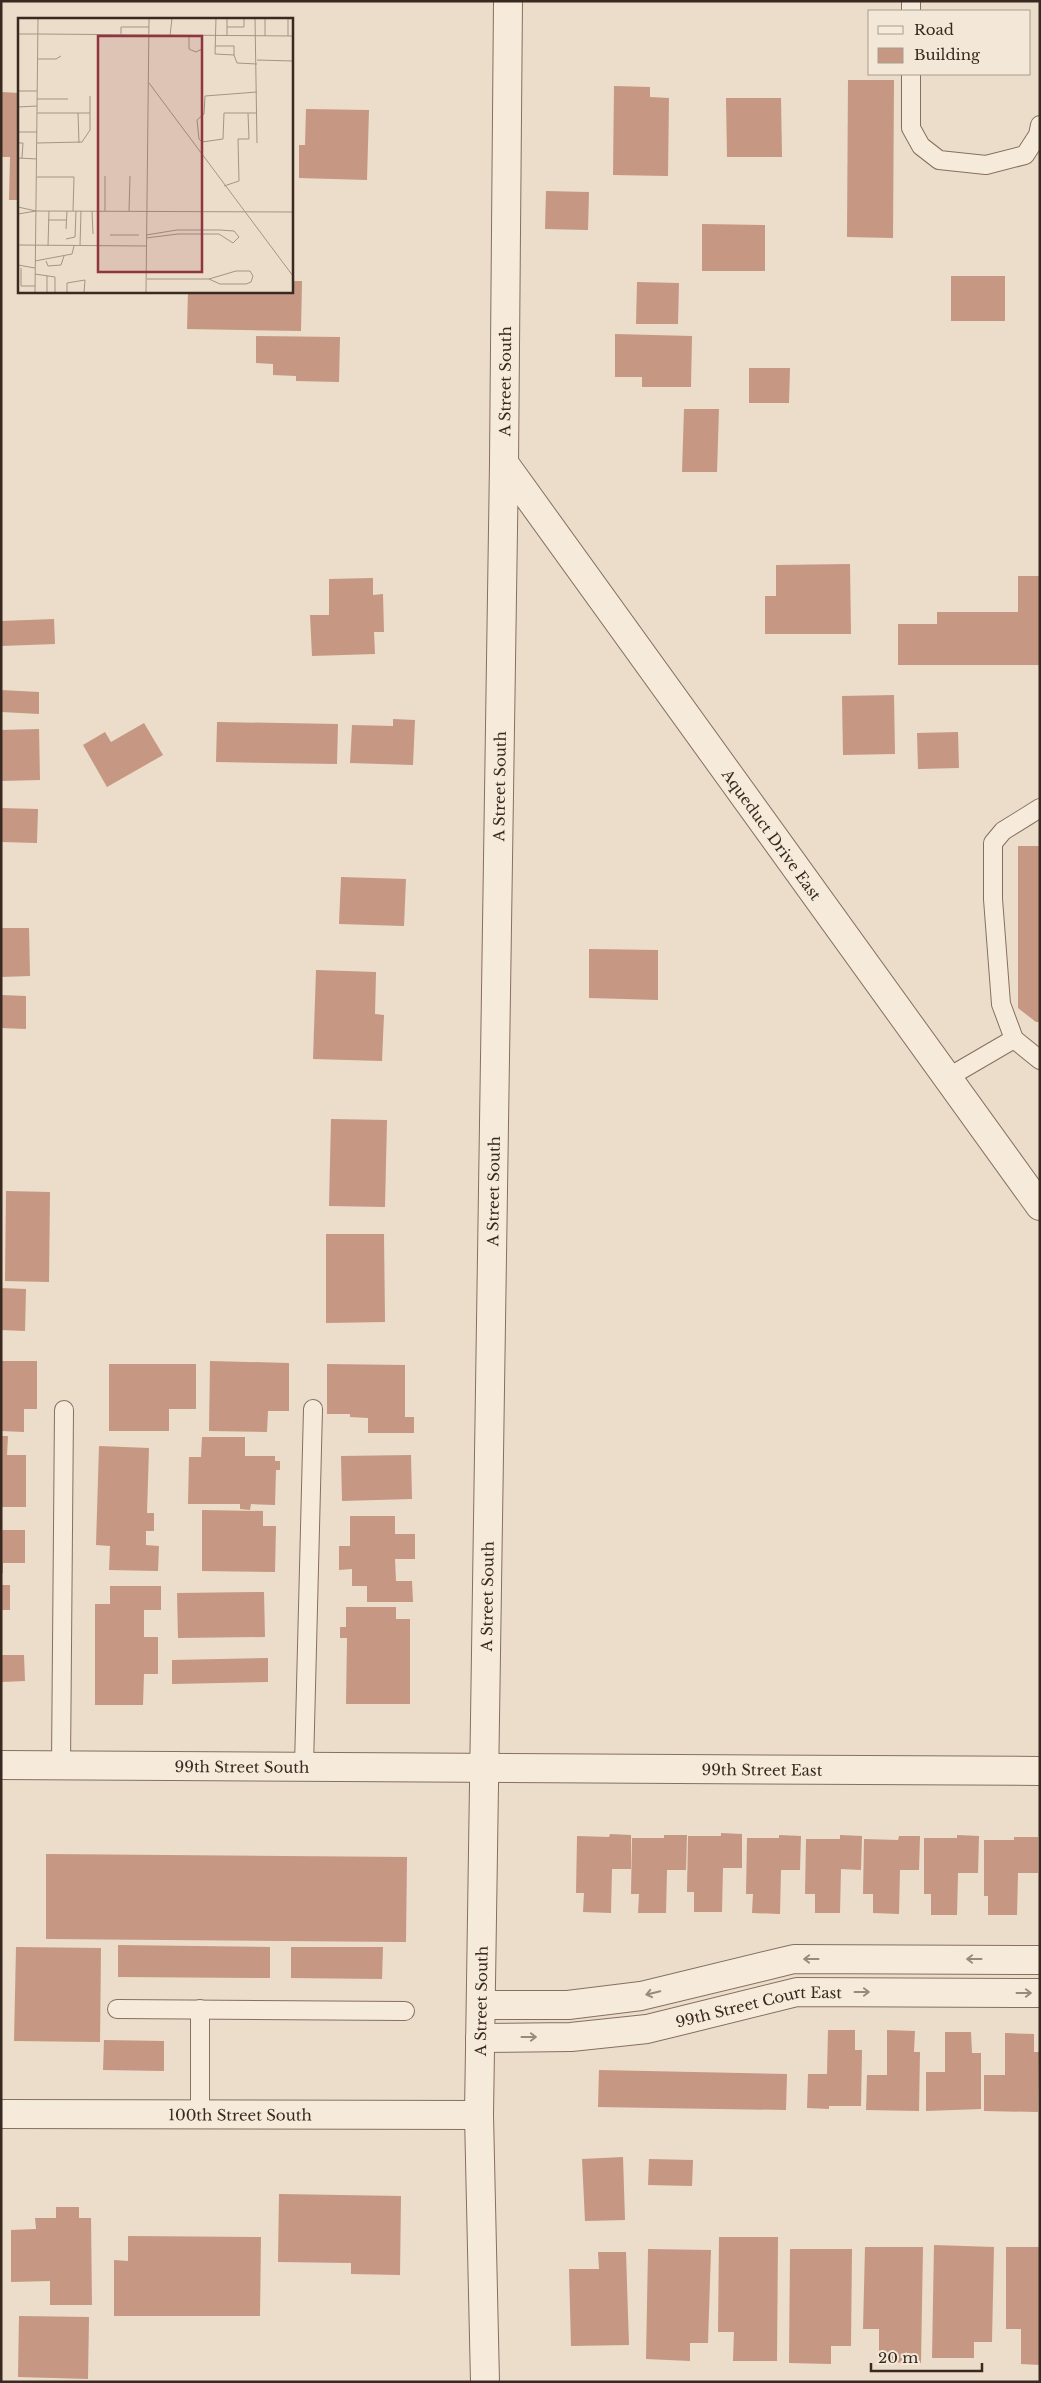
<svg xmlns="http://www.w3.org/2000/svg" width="1041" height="2383" viewBox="0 0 1041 2383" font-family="'Libre Baskerville',serif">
  <rect width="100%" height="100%" fill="#ebddc9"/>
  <g fill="#c69782">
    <polygon points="848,80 894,80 893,238 847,237"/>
    <polygon points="614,86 650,87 650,97 669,98 668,176 613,175"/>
    <polygon points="1,92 19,93 19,200 9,200 10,157 1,157"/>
    <polygon points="726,98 781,98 782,157 727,157"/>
    <polygon points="306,109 369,110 367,180 299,178 299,145 305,145"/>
    <polygon points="546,191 589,192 588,230 545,229"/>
    <polygon points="702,224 765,225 765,271 702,271"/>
    <rect x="951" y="276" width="54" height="45"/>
    <polygon points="291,281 302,281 301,331 187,329 188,291 291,291"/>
    <polygon points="637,282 679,283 678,324 636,324"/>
    <polygon points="615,334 692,336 691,387 642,387 642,377 615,377"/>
    <polygon points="256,336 340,337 339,382 296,381 296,376 273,375 273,364 256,363"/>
    <polygon points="749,368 790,368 789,403 749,403"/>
    <polygon points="684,409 719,409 717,472 682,472"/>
    <polygon points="850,564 851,634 765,634 765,596 776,596 776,565"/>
    <polygon points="1018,576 1040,576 1040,665 898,665 898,624 937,624 937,612 1018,612"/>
    <polygon points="373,578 373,595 383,594 384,632 374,632 375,654 312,656 310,615 329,615 329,579"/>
    <polygon points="54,619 55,644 1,646 1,621"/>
    <polygon points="1,690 39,692 39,714 1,712"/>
    <polygon points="894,695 895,754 843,755 842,696"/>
    <polygon points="393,719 415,720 413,765 350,763 352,725 393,726"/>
    <polygon points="217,722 338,724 337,764 216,762"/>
    <polygon points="144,723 163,755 107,787 83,745 105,732 111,742"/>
    <polygon points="39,729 40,780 1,781 1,730"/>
    <polygon points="958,732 959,768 918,769 917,733"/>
    <polygon points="1,808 38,809 37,843 1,842"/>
    <polygon points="1018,846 1040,846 1040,1022 1036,1022 1018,1008"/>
    <polygon points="341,877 406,879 404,926 339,924"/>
    <polygon points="1,928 29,928 30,976 1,977"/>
    <polygon points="589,949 658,950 658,1000 589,998"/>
    <polygon points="316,970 376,972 375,1014 384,1015 382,1061 313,1059"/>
    <polygon points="1,995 26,996 26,1029 1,1028"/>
    <polygon points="331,1119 387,1120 385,1207 329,1206"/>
    <polygon points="6,1191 50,1192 49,1282 5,1281"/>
    <polygon points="326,1234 384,1234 385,1322 326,1323"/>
    <polygon points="1,1288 26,1289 25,1331 1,1330"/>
    <polygon points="1,1361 37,1361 37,1409 24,1409 24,1432 1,1431"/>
    <polygon points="210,1361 289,1363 289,1411 268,1411 267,1432 209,1431"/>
    <polygon points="109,1364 196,1364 196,1409 169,1409 169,1431 109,1431"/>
    <polygon points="327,1364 405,1365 405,1417 414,1417 414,1433 368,1433 368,1418 350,1417 350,1414 327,1414"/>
    <polygon points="1,1436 8,1436 7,1455 26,1455 26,1507 1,1507"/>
    <polygon points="202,1437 245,1437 245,1456 275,1456 275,1461 280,1461 280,1470 276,1470 275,1505 251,1504 250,1510 240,1509 240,1504 188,1504 189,1457 201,1457"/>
    <polygon points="99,1446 149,1448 147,1513 154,1513 154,1531 146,1531 146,1545 159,1546 158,1571 109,1570 110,1546 96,1545"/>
    <polygon points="411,1455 412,1499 342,1501 341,1456"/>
    <polygon points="202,1510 263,1511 263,1526 276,1526 275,1572 202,1571"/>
    <polygon points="350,1516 395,1516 395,1534 415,1534 415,1559 395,1559 396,1581 412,1581 413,1602 367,1602 367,1586 352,1586 352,1569 339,1570 339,1546 350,1546"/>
    <polygon points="1,1530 25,1530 25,1563 3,1563 3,1573 1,1573"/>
    <rect x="1" y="1585" width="9" height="25"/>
    <polygon points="110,1586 161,1586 161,1610 144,1610 144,1637 158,1637 158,1674 144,1674 143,1705 95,1705 95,1604 110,1604"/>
    <polygon points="264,1592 265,1637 178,1638 177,1593"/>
    <polygon points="346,1607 396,1607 396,1619 410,1619 410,1704 346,1704 347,1638 340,1638 340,1627 346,1627"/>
    <polygon points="1,1655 24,1655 25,1681 1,1682"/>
    <polygon points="268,1658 268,1682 172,1684 172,1660"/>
    <polygon points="721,1833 742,1834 742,1868 723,1868 722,1912 694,1912 694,1892 687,1892 688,1836 721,1836"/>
    <polygon points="610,1834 631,1835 631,1869 612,1869 611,1913 583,1912 584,1893 576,1893 577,1836 609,1837"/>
    <polygon points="664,1835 687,1835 686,1870 667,1870 666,1913 638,1913 639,1894 631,1894 632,1838 664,1838"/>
    <polygon points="779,1835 801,1836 800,1870 781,1870 780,1914 752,1913 753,1894 746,1894 747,1838 779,1838"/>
    <polygon points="840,1835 862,1836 861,1870 841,1869 840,1913 815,1913 815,1894 805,1894 806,1839 840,1839"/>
    <polygon points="957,1835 979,1836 978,1873 958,1873 957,1915 931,1915 931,1894 924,1894 924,1838 957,1838"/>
    <polygon points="899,1836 920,1836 919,1870 900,1870 899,1914 873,1913 873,1894 863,1894 864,1839 898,1840"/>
    <polygon points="1014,1837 1038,1837 1038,1873 1018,1873 1017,1915 988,1915 988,1896 984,1896 984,1840 1014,1840"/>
    <polygon points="46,1854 407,1857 406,1942 46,1939"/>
    <polygon points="118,1945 270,1947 270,1978 118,1977"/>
    <polygon points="16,1947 101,1948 100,2042 14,2041"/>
    <polygon points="291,1947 383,1947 382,1979 291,1978"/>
    <polygon points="828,2030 855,2030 855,2050 862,2050 861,2106 829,2106 829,2109 807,2108 808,2074 827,2074"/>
    <polygon points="887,2030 915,2031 914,2052 920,2052 919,2111 866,2110 867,2075 887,2075"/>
    <polygon points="945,2032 971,2032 972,2053 981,2053 981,2109 926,2111 926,2072 945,2072"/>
    <polygon points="1005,2033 1034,2034 1034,2052 1039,2052 1038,2112 984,2111 984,2075 1005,2075"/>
    <polygon points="104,2040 164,2041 164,2071 103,2070"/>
    <polygon points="599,2070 787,2074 786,2110 598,2107"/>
    <polygon points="623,2157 625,2220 585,2221 582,2159"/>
    <polygon points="649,2159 693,2160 692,2186 648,2185"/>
    <polygon points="279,2194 401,2196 400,2275 351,2274 351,2263 278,2262"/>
    <polygon points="56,2207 79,2207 79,2218 91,2218 92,2305 50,2305 50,2281 11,2282 11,2230 36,2229 35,2218 56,2218"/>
    <polygon points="128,2236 261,2237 260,2316 114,2316 114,2260 128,2261"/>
    <polygon points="719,2237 778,2237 777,2361 733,2361 734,2332 718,2332"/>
    <polygon points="934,2245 994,2247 992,2342 974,2342 974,2358 932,2358"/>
    <polygon points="865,2247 923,2247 921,2363 879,2362 879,2329 863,2329"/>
    <polygon points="1006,2247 1040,2247 1040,2365 1021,2364 1021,2329 1006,2329"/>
    <polygon points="648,2249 711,2250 708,2343 690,2343 690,2361 646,2359"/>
    <polygon points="790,2249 852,2249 851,2346 831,2346 831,2364 789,2363"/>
    <polygon points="598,2252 626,2252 629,2345 571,2346 569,2269 599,2269"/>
    <polygon points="19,2316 89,2317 88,2379 18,2377"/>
  </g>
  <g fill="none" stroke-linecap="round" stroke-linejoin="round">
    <defs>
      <g id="service">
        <polyline points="911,1 911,11"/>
        <polyline points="911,74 911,128 921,146 939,160 986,165 1025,155 1038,135 1040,125"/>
        <polyline points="1040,808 1003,831 993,843 993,899 1001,1004 1014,1039 1040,1060"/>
        <polyline points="947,1078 1014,1039"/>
        <polyline points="61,1765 64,1410"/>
        <polyline points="304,1766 313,1409"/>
        <polyline points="117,2009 405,2011"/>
        <polyline points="200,2009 200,2115"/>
      </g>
      <g id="minor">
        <path id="s1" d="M504,463L1040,1206"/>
        <polyline points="481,2005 568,2005 641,1996 794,1959 1040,1960"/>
        <path id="s2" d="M480,2038L571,2037L647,2029L797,1992L1040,1993"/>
        <path id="s3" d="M1,2114L479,2115"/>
      </g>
      <g id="tertiary">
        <path id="s4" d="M1,1765L1040,1771"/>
        <path id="s5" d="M485,2382L479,2115L504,463L508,1"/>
      </g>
    </defs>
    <use href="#service" stroke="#866f5f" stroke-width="20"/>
    <use href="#minor" stroke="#866f5f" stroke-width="30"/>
    <use href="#tertiary" stroke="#866f5f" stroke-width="30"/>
    <use href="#service" stroke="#f6ebdb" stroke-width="18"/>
    <use href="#minor" stroke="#f6ebdb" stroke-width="28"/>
    <use href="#tertiary" stroke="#f6ebdb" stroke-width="28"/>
  </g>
  <defs><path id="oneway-shaft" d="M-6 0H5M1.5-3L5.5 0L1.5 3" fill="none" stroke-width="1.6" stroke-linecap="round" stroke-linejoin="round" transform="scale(1.25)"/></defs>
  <g stroke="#978a7e">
    <use href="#oneway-shaft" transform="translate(811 1959) rotate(-180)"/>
    <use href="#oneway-shaft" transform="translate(974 1959) rotate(-180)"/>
    <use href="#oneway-shaft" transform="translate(862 1992)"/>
    <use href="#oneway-shaft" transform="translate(653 1993) rotate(166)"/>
    <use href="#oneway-shaft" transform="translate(1024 1993)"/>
    <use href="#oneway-shaft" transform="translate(529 2037)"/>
  </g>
  <g text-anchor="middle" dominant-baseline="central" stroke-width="5" stroke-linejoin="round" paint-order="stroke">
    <g font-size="15" fill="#382a21" stroke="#f3e8d8">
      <text stroke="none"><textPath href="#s5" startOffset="2001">A Street South</textPath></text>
      <text stroke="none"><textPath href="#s5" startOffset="1596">A Street South</textPath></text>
      <text stroke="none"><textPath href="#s1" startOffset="458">Aqueduct Drive East</textPath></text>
      <text stroke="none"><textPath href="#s5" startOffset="1191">A Street South</textPath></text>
      <text stroke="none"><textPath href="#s5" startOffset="786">A Street South</textPath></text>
      <text stroke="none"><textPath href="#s4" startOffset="241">99th Street South</textPath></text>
      <text stroke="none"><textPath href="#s4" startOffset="761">99th Street East</textPath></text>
      <text stroke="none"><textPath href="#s5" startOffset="381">A Street South</textPath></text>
      <text stroke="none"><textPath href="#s2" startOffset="282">99th Street Court East</textPath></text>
      <text stroke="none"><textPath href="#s3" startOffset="239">100th Street South</textPath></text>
    </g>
  </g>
  <g transform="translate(18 18)">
    <rect width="275" height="275" fill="#ebddc9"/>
    <path fill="none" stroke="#a39586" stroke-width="1" d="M198,0L197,36L216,37L219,45L239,46M237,0L239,125M270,0V18M209,9H226V0M0,16H20M20,16L275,18M103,17V9H131M152,18L154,0M171,18V31L178,34L184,31V18M209,18V0M247,18V0M197,28H216V37M20,41H38L43,38M239,42L275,43M131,65L275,258M0,73H19M19,81H50M0,89L19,88M19,95H72M60,95L61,125M0,114H19M181,121L179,102L186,96L187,78L239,74M181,121L184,124L205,121L206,95H239M0,125H5L4,140M19,125L64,124L72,112V78M0,140L19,141M19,159H56L55,193M206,168L221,163L220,121H231L230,95M0,189L18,193M74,193L75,216M87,193V158M111,193L112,158M0,196L18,193L275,194M30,202H48M48,211L49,193M92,217H121M128,220L160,216H201L215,225L221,219L216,213L202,212H159L128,217M48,221L57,219L58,193M0,227L128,228M30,228L31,193M62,228L63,193M17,243L54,236L56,228M28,243L30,248L43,247L46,238M0,247L17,250M3,250V268H17M17,256L37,259V275M129,261H191L202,266H228L233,264L235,258L232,253H218L191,261M17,275L20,0M29,275V258M49,275V265L67,262L66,275M128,275L131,0"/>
    <path fill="#90343f" fill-opacity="0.15" stroke="#90343f" stroke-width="2.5" d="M80,18H184V254H80Z"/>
    <rect width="275" height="275" fill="none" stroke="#382a21" stroke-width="2.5"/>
  </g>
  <rect width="1041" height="2383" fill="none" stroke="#382a21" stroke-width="5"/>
  <rect x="868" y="10" width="162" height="65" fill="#f3e8d8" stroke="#a89c8f"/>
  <rect x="878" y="26" width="25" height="8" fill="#f6ebdb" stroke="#a89c8f"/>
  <text x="914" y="35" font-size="15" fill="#382a21">Road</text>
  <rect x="878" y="48" width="25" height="15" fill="#c69782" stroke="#a89c8f"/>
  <text x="914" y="60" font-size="15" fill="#382a21">Building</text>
  <path d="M871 2363v8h111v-8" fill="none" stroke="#382a21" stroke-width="2.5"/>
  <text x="878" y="2363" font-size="15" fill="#382a21" stroke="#f3e8d8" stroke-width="4" paint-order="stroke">20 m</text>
</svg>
